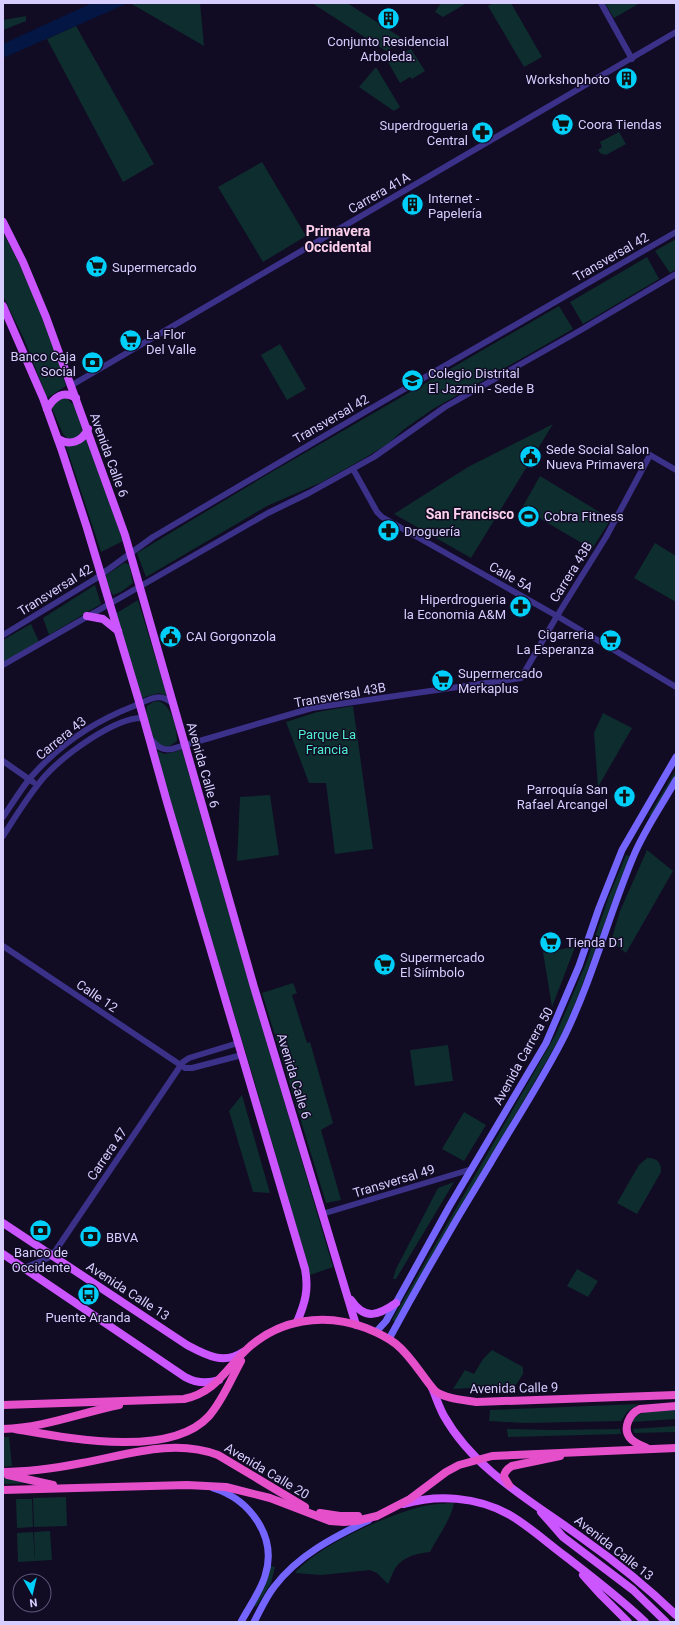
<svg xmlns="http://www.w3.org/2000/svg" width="679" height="1625" viewBox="0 0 679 1625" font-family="Roboto,sans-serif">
  <rect width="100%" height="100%" fill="#110b24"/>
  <g fill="#0e2d2e">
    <polygon points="130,3 200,3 204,46"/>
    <polygon points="312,3 347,3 405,40 386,51"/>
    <polygon points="441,3 467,3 443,17 435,12"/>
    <polygon points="493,3 511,3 542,57 524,67 488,6"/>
    <polygon points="605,3 640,3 614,18"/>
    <polygon points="26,16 26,21 3,30 3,20"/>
    <polygon points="76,26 154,164 123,182 47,39"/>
    <polygon points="411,49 425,71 412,79 410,77 400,83 388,62"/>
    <polygon points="376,67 400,107 394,111 359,87"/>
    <polygon points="619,132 626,144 606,155 600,153 598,150 602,147 600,142"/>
    <polygon points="262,162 306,236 263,262 218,187"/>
    <path d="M3,232C29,280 50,333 66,386L47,398L24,339L3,296Z"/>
    <polygon points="676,239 676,269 670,273 655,251"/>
    <polygon points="647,257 659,279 583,324 570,302"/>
    <polygon points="559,306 573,329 433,409 403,430 388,444 363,459 322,482 267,506 146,577 137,553 270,473"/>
    <polygon points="280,344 306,389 287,400 261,355"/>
    <polygon points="66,398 75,406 84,430 77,439 67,438 63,434 51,406 59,399"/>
    <polygon points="553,424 471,558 394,514 468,467"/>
    <polygon points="86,438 123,541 101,552 66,446"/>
    <polygon points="540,476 611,519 592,549 522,508"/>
    <polygon points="655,543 676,556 676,602 634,578"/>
    <polygon points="124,563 129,564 133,583 121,592 113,595 109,588 105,576"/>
    <polygon points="95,585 101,604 49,635 43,618"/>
    <polygon points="138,600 167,696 159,693 142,698 115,614"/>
    <polygon points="31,624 39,642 3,662 3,640"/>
    <path d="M158,701C172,705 177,728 177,741L168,747C165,747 161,746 159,744C151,737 144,716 147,706L153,702Z"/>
    <polygon points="353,706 373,849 335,854 326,783 309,783 286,722 317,712"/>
    <polygon points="603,713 632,728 598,787 594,733"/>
    <polygon points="182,750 222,890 333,1267 310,1275 254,1080 169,799 157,751 165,754"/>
    <polygon points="676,770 676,776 651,817 649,815"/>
    <polygon points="270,795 279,855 237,861 240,797"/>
    <polygon points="647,850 673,871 626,953 611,941 620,911"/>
    <path d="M626,855L630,856C605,916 588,978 561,1036L396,1322L392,1320L556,1034L587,961L609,896Z"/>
    <polygon points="575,947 552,1007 543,952"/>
    <polygon points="293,983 297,993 292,995 307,1043 310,1042 333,1123 321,1130 341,1200 326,1203 262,993"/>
    <polygon points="448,1045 453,1081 415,1086 410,1050"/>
    <polygon points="242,1095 270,1193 253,1192 229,1111"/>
    <polygon points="464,1112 486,1125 464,1161 442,1149"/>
    <path d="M647,1158C656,1157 662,1163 661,1172L637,1214L617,1203L639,1165Z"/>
    <polygon points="454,1182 396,1279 393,1279 396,1269 438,1188"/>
    <polygon points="577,1269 598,1281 588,1297 567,1286"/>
    <polygon points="492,1350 523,1367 523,1374 516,1385 453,1389 465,1370 474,1374 483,1359"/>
    <polygon points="638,1404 627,1412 621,1421 524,1423 489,1421 490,1410"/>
    <path d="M676,1410V1419L631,1422C641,1407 661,1411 676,1410Z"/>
    <polygon points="676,1426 676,1432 634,1433 633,1429"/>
    <polygon points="507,1429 552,1430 620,1429 621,1434 508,1437"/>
    <polygon points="3,1437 9,1437 12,1466 3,1467"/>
    <polygon points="3,1477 32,1483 3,1484"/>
    <polygon points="66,1497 67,1526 34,1527 33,1498"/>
    <polygon points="16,1499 32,1499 33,1527 17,1528"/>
    <path d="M454,1503C451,1520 438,1536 430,1552C419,1553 404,1556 396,1567C393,1571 391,1579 388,1584L377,1573L370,1570L321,1575L295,1573C318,1545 393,1512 429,1505C437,1504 446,1503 454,1503Z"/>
    <polygon points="50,1531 52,1560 35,1561 34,1532"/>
    <polygon points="33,1532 35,1561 18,1562 17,1533"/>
    <polygon points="270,1566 275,1567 271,1583 256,1607 254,1605"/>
  </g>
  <polygon fill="#041744" points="92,3 128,3 3,58 3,44"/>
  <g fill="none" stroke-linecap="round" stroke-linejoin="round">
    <g stroke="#3b3188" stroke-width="6">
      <polyline points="601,3 632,59"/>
      <polyline points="72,385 676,32"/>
      <polyline points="353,469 377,512 382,517 557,616 676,687"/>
      <polyline points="3,635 95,579 153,537 370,409 676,232"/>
      <polyline points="3,665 268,513 309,493 374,457 445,407 581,330 676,274"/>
      <path d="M150,738C157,746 161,751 172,749L312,708L521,678L557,616L606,537L650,455L676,470"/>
      <polyline points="3,761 33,782"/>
      <path d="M3,817C12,804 21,789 31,777C59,745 95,721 134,706C149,700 159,691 173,704"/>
      <path d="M3,836C16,816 29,794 45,776C64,755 115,717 143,718"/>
      <polyline points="3,946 185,1068 192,1068 242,1055"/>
      <polyline points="322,1214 472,1169"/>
      <polyline points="24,1268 48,1258 56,1250 183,1062 189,1058 238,1043"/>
    </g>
    <g stroke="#7465ff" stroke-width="7">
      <polyline points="376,1332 386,1321 449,1207 546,1043 579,966 599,908 622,850 676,757"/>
      <path d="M389,1339C421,1280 455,1221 490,1164C515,1121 543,1079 565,1035C593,977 609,914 634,855C645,829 662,805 676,780"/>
      <path d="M213,1488C249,1499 278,1536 265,1576C260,1592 249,1607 241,1622"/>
      <path d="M254,1622C260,1611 266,1597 274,1587C298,1555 334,1537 369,1520"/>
    </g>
    <g stroke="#cb55ff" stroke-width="8">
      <polyline points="3,222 23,262 46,317 125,535 254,987 356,1325"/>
      <path d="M3,306L43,398L62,451L87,528L138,698L167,802L305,1269C309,1290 305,1303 297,1322"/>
      <path d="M47,409C54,397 63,390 76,398"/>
      <path d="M58,439C70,446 82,442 88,429"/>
      <polyline points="87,616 103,619 118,631"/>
      <path d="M3,1223L187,1345C206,1355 223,1365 243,1352"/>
      <path d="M3,1254L185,1377C196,1383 207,1384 219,1380"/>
      <path d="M351,1300C365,1321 379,1315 396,1303"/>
      <path d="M432,1388C436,1397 439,1407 444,1416C475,1471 533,1502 582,1538C616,1562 647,1587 676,1615"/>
      <path d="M404,1504C438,1494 477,1497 508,1514C528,1525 546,1542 565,1556C592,1577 620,1598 645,1622"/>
      <polyline points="541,1512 563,1537 633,1590 666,1622"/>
      <polyline points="583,1575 601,1595 628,1622"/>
    </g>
    <g stroke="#e54fca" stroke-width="8">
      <path d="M3,1405L184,1399C215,1392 224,1372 245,1351C278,1319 324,1312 366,1328C376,1332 387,1337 396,1344C412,1357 421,1375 435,1391C446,1399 463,1400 476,1402L676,1395"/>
      <path d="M3,1429C43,1428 80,1413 119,1405"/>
      <path d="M15,1429C67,1438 170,1459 209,1416C223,1400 231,1379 241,1361"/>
      <path d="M647,1448C641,1445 634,1443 630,1438C622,1428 630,1413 640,1409L676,1406"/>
      <path d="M3,1472C29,1472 56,1468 82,1463C126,1455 174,1438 218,1455L305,1507"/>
      <polyline points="8,1475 53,1485"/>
      <path d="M509,1485L504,1477C504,1472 507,1469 512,1466L560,1456"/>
      <polyline points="3,1490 187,1485 226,1487 270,1498 330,1521 344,1522 356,1521 377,1516 410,1499 446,1472 459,1465 492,1456 676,1448"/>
      <polyline points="320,1513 340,1516 358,1516"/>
    </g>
  </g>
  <defs>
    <symbol id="building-disc" viewBox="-11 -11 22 22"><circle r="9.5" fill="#00cff9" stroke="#110b24"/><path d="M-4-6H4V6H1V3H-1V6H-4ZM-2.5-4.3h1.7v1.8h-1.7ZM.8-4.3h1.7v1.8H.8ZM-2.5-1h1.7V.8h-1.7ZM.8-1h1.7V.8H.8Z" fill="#111"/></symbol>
    <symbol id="supermarket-disc" viewBox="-11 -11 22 22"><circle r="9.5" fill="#00cff9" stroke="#110b24"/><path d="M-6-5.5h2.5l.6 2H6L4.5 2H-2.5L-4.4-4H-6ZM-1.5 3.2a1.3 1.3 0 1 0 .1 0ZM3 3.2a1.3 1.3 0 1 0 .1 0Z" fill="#111"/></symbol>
    <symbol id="pharmacy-disc" viewBox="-11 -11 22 22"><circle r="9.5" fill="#00cff9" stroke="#110b24"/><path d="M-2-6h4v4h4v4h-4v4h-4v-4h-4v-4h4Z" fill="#111"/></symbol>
    <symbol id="bank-disc" viewBox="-11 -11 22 22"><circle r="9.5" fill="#00cff9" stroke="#110b24"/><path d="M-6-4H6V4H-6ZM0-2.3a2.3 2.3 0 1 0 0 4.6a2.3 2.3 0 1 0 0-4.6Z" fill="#111"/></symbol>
    <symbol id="school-disc" viewBox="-11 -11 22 22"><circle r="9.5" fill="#00cff9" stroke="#110b24"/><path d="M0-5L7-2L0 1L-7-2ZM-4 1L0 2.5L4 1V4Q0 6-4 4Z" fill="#111"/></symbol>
    <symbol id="civic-disc" viewBox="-11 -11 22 22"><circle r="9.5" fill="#00cff9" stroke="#110b24"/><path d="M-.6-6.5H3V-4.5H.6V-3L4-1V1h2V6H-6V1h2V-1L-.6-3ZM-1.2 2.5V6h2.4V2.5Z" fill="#111"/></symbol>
    <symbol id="stadium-disc" viewBox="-11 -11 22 22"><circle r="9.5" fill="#00cff9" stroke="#110b24"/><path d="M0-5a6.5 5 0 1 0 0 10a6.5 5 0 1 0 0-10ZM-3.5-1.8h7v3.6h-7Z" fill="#111"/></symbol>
    <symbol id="church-disc" viewBox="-11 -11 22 22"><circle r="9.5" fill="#00cff9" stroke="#110b24"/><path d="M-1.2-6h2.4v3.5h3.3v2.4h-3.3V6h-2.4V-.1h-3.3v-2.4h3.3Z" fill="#111"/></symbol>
    <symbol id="bus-disc" viewBox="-11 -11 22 22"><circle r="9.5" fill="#00cff9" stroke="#110b24"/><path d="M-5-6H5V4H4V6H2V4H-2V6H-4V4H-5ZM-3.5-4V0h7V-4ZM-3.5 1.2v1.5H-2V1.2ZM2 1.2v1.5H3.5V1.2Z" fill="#111"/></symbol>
  </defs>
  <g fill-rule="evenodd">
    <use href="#building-disc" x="376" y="6" width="25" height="25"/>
    <use href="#building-disc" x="614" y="66" width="25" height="25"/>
    <use href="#supermarket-disc" x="550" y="112" width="25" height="25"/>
    <use href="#pharmacy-disc" x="470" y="120" width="25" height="25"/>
    <use href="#building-disc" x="400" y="192" width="25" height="25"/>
    <use href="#supermarket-disc" x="84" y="254" width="25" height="25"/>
    <use href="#supermarket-disc" x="118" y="328" width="25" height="25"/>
    <use href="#bank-disc" x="80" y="350" width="25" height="25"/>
    <use href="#school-disc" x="400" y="368" width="25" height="25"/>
    <use href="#civic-disc" x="518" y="444" width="25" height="25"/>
    <use href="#stadium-disc" x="516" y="504" width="25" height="25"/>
    <use href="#pharmacy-disc" x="376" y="518" width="25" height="25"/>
    <use href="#pharmacy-disc" x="508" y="594" width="25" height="25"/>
    <use href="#civic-disc" x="158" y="624" width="25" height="25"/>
    <use href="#supermarket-disc" x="598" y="628" width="25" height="25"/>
    <use href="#supermarket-disc" x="430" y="668" width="25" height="25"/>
    <use href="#church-disc" x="612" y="784" width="25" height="25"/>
    <use href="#supermarket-disc" x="538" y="930" width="25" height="25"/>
    <use href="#supermarket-disc" x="372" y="952" width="25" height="25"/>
    <use href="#bank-disc" x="28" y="1218" width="25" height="25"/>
    <use href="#bank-disc" x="78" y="1224" width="25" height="25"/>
    <use href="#bus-disc" x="76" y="1282" width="25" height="25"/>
  </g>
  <g text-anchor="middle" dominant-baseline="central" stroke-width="3" stroke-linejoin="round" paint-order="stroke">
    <g font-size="13" fill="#d7ceff" stroke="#110b24" text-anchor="start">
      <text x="388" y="41" text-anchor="middle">Conjunto Residencial<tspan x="388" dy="15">Arboleda.</tspan></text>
      <text x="610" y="79" text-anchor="end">Workshophoto</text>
      <text x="578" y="124">Coora Tiendas</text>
      <text x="468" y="125" text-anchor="end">Superdrogueria<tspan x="468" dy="15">Central</tspan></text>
      <text x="428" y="198">Internet -<tspan x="428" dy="15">Papelería</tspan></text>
      <text x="112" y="267">Supermercado</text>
      <text x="146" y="334">La Flor<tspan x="146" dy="15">Del Valle</tspan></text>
      <text x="76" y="356" text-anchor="end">Banco Caja<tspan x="76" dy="15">Social</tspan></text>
      <text x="428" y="373">Colegio Distrital<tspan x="428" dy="15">El Jazmin - Sede B</tspan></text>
      <text x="546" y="449">Sede Social Salon<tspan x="546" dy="15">Nueva Primavera</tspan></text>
      <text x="544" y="516">Cobra Fitness</text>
      <text x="404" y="531">Droguería</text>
      <text x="506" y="599" text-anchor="end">Hiperdrogueria<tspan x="506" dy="15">la Economia A&amp;M</tspan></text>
      <text x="594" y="634" text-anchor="end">Cigarreria<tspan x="594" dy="15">La Esperanza</tspan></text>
      <text x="186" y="636">CAI Gorgonzola</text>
      <text x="458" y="673">Supermercado<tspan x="458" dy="15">Merkaplus</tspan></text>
      <text x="608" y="789" text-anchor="end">Parroquía San<tspan x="608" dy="15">Rafael Arcangel</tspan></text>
      <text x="566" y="942">Tienda D1</text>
      <text x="400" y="957">Supermercado<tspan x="400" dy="15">El Siímbolo</tspan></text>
      <text x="106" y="1237">BBVA</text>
      <text x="41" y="1252" text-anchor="middle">Banco de<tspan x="41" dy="15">Occidente</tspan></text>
      <text x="88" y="1317" text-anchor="middle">Puente Aranda</text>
    </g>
    <g font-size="13" fill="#d7ceff" stroke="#110b24">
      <text transform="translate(379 193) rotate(-30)">Carrera 41A</text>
      <text transform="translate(611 257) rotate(-30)">Transversal 42</text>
      <text transform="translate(331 419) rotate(-30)">Transversal 42</text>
      <text transform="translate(109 455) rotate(70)">Avenida Calle 6</text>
      <text transform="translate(571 572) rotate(-58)">Carrera 43B</text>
      <text transform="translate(511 577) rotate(29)">Calle 5A</text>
      <text transform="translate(55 590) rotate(-32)">Transversal 42</text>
      <text transform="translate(340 695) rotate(-10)">Transversal 43B</text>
      <text transform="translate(61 738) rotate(-39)">Carrera 43</text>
      <text transform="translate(203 765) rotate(74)">Avenida Calle 6</text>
      <text transform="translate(97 996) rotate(34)">Calle 12</text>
      <text transform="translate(523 1056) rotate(-61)">Avenida Carrera 50</text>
      <text transform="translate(294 1076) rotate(73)">Avenida Calle 6</text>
      <text transform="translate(107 1154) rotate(-56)">Carrera 47</text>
      <text transform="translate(394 1181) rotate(-17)">Transversal 49</text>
      <text transform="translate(128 1291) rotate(33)">Avenida Calle 13</text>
      <text transform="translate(514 1388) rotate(-1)">Avenida Calle 9</text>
      <text transform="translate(267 1471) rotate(31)">Avenida Calle 20</text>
      <text transform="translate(614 1548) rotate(38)">Avenida Calle 13</text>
    </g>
    <g font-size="13" fill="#4eeccf" stroke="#110b24">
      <text x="327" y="734">Parque La<tspan x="327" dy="15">Francia</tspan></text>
    </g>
    <g font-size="14" font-weight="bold" fill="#ffd0eb" stroke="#110b24">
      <text x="338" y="231">Primavera<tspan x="338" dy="16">Occidental</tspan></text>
      <text x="470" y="514">San Francisco</text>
    </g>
  </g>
  <rect width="679" height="1625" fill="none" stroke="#d7ceff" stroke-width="8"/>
  <g transform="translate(32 1593) rotate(172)"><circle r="19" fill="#110b24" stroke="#60597c"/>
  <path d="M0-3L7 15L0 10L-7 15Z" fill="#00cff9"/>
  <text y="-6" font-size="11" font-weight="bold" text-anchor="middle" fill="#d7ceff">N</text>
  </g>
</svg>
